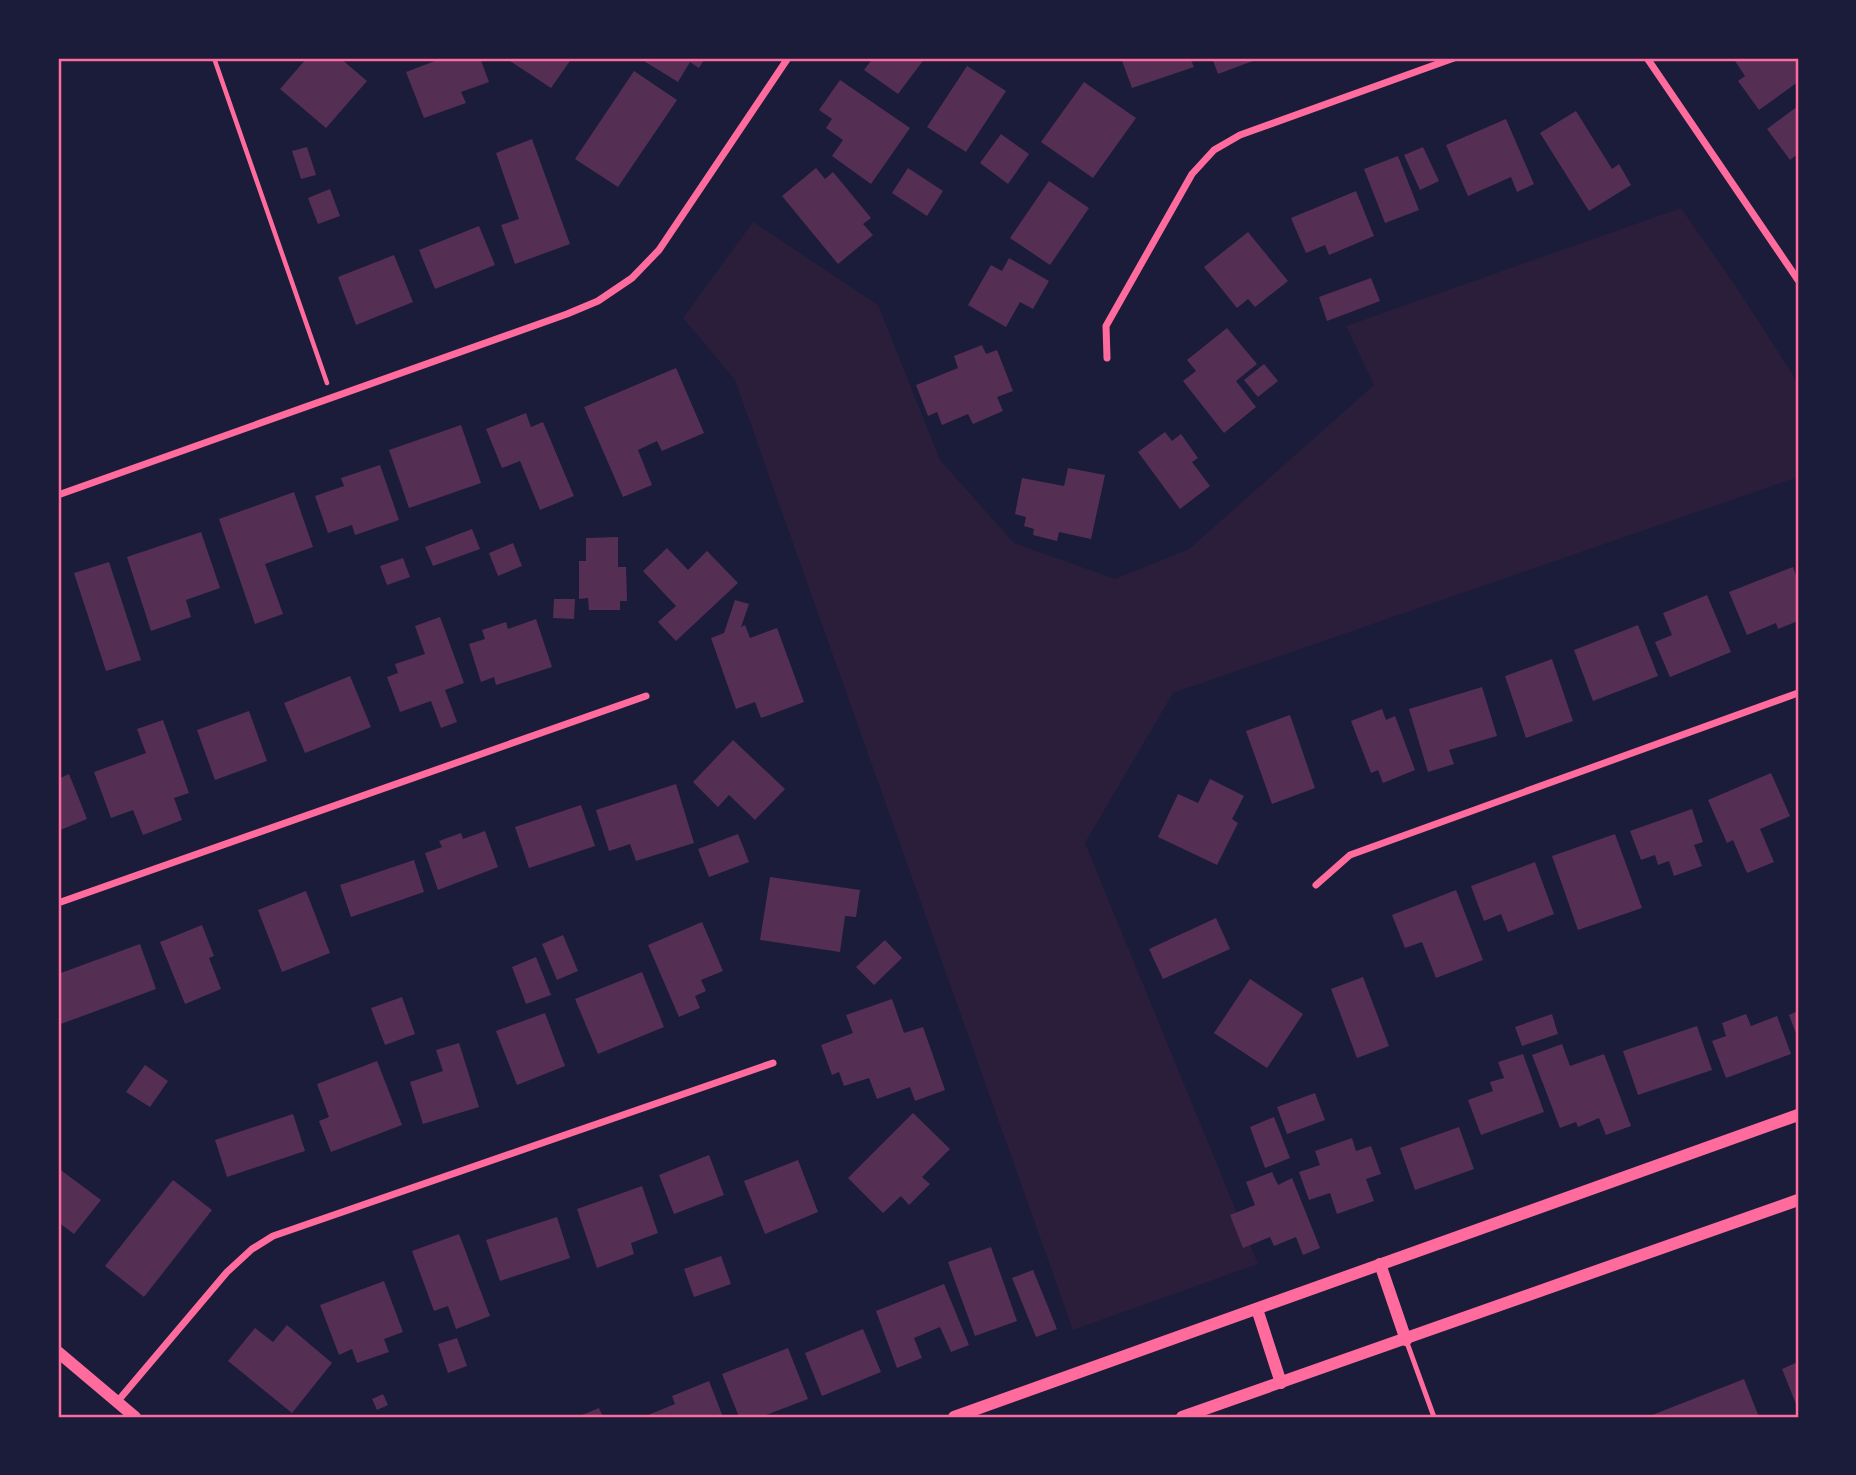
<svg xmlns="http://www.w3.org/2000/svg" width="1856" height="1475" viewBox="0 0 1856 1475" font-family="Ubuntu,sans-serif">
  <rect width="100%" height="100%" fill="#1b1b3a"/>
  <polygon fill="#2a1e3b" points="1681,208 1741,294 1798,383 1798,477 1173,693 1085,843 1258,1264 1073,1330 735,380 683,318 753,222 878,305 940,460 1014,543 1115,579 1189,549 1374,385 1346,326"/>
  <g fill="#542f53">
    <polygon points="307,58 340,58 367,81 326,128 280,89"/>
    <polygon points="443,58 480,58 489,82 461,92 466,103 424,118 406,72"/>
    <polygon points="512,58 572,58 551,88 510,61"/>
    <polygon points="639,58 705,58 699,68 690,62 678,82"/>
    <polygon points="873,58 925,58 898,94 864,70"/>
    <polygon points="1121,58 1190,58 1194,67 1132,88"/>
    <polygon points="1212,58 1261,58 1218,74"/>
    <polygon points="1733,58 1798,58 1798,82 1759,110 1738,81 1745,76"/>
    <polygon points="967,66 1006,91 966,152 927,127"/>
    <polygon points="634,71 677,100 618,187 575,159"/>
    <polygon points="840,80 910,128 871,184 832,156 843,140 826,128 832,119 819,110"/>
    <polygon points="1084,82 1136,118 1093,178 1041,142"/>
    <polygon points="1798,106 1798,154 1790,160 1767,129"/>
    <polygon points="1576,111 1612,169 1619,164 1631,185 1589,211 1540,133"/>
    <polygon points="1506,119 1534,184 1517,192 1511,177 1468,196 1446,145"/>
    <polygon points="1001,134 1029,154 1008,184 980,163"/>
    <polygon points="532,139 570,244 515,264 501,225 519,219 496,153"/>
    <polygon points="307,147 316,175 301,179 292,151"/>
    <polygon points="1423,147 1439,181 1420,190 1404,155"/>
    <polygon points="1398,156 1419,210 1385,223 1364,169"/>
    <polygon points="816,168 825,179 833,172 871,218 863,224 873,235 838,264 782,196"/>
    <polygon points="908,168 943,191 927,216 892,193"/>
    <polygon points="1049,181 1089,208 1050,265 1010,238"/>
    <polygon points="330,189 340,216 318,224 308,198"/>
    <polygon points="1356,191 1374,236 1329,255 1325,245 1306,253 1291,218"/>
    <polygon points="479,226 495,265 435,289 419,250"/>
    <polygon points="1248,232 1288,281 1255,307 1248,299 1237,308 1204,267"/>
    <polygon points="394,255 413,302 356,325 338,277"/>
    <polygon points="1009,258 1049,281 1033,309 1020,302 1006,327 968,305 991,265 1002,271"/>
    <polygon points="1371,278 1380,301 1327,321 1319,297"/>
    <polygon points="1227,328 1257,364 1236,381 1256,407 1224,433 1183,381 1196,371 1187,360"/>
    <polygon points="982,345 986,354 997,350 1013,391 997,397 1003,411 973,424 968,414 942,425 937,412 928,416 916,385 958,368 954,356"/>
    <polygon points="1264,364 1278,381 1258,397 1244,380"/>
    <polygon points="676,368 704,433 662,451 657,441 638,450 652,485 623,497 584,407"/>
    <polygon points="526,413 531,427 543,422 574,496 540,510 520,461 502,468 486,429"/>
    <polygon points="461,425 481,483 409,508 389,450"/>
    <polygon points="1165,432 1172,441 1181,434 1198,458 1192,462 1210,486 1180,509 1138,452"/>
    <polygon points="380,465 399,520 355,535 352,525 328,533 315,496 344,486 341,478"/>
    <polygon points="1068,468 1105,475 1091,539 1059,532 1057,541 1033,535 1034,529 1024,526 1026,517 1015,514 1022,478 1064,486"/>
    <polygon points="294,492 313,547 265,564 283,614 255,624 219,519"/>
    <polygon points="472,529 480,549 433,566 425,547"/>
    <polygon points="201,532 220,588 186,600 191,617 151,631 127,557"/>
    <polygon points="618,537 618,567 626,567 627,601 620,601 620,610 589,610 588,598 579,599 579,561 586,561 586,538"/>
    <polygon points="513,543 522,566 498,576 489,553"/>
    <polygon points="667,548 688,570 707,551 738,583 676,641 658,622 676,606 643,571"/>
    <polygon points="403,558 410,577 387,585 380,566"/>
    <polygon points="109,562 141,660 106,671 74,573"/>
    <polygon points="1793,567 1798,581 1798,621 1778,629 1776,623 1747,635 1729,592"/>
    <polygon points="1707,595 1731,652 1670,677 1655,642 1672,635 1663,613"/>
    <polygon points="554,599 575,599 574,619 553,618"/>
    <polygon points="735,600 749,604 741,627 745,625 750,638 777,628 804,702 761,718 755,702 736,709 711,638 724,633"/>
    <polygon points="440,617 464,683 445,690 457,722 441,728 431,701 400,712 387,677 398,673 395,664 425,654 415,626"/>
    <polygon points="536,619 552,667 496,685 494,677 481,682 469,644 485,639 482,630 506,622 508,629"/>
    <polygon points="1638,625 1658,676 1593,701 1574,650"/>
    <polygon points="1552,659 1573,721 1526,738 1505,676"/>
    <polygon points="350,676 371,727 305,753 284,703"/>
    <polygon points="1482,687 1497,736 1449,750 1454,764 1428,772 1409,709"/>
    <polygon points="1382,709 1386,720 1395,716 1415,770 1383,783 1378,770 1371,773 1351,721"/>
    <polygon points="249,711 267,761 215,780 197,730"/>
    <polygon points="1290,715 1315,788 1272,804 1246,731"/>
    <polygon points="163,720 189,793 174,798 182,820 143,835 133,810 111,818 94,772 146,753 137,729"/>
    <polygon points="733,740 785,789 755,820 729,795 718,807 693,782"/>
    <polygon points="1771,773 1790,816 1760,829 1774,862 1747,873 1733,840 1727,843 1708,800"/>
    <polygon points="69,774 87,819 58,831 58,779"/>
    <polygon points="1210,779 1244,796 1232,819 1238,823 1217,865 1158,837 1178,794 1198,803"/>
    <polygon points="676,784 694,843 636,861 630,844 609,851 596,810"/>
    <polygon points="581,805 595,846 529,868 515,827"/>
    <polygon points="1692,809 1703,842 1694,845 1702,866 1674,876 1669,861 1658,865 1655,855 1641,860 1630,831"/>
    <polygon points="485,831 498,867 438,890 425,853 442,847 439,841 461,833 463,839"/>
    <polygon points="738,834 749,862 709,877 698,849"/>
    <polygon points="1615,834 1642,908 1578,930 1552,856"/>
    <polygon points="414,860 424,892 351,917 340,885"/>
    <polygon points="1535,862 1554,914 1508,932 1501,914 1484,921 1471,886"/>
    <polygon points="770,877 860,890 856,917 845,916 840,952 760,940"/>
    <polygon points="1456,890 1483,960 1436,978 1422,942 1405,948 1392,915"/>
    <polygon points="306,891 330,953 282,972 258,910"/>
    <polygon points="1216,918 1230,949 1163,979 1149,949"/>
    <polygon points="702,922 723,971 701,980 706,991 695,996 700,1008 679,1017 648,945"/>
    <polygon points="202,925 214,956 209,958 221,989 185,1004 160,942"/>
    <polygon points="563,935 578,971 557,980 542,944"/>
    <polygon points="885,940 902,958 874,985 856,967"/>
    <polygon points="140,944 156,989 58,1025 58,974"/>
    <polygon points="536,957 551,995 526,1004 512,967"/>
    <polygon points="642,972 664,1027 598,1054 575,999"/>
    <polygon points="1363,977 1389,1046 1357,1058 1331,989"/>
    <polygon points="1250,979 1303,1014 1267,1068 1214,1033"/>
    <polygon points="402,997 415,1034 385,1045 371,1008"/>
    <polygon points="892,999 904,1033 923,1027 945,1090 915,1101 910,1087 877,1099 869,1078 844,1086 839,1072 832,1075 821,1045 853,1033 846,1015"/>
    <polygon points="1798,1011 1798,1039 1789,1015"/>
    <polygon points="545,1013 565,1066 517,1085 496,1031"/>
    <polygon points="1552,1014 1558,1034 1522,1046 1515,1027"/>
    <polygon points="1746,1014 1751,1026 1777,1016 1791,1054 1726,1078 1712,1041 1726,1036 1722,1023"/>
    <polygon points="1697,1026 1712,1070 1638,1095 1623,1051"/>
    <polygon points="459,1043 479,1107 423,1124 410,1082 443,1071 436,1050"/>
    <polygon points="1562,1044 1570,1066 1604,1054 1631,1126 1606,1135 1599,1118 1578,1127 1576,1122 1560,1128 1532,1055"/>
    <polygon points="1523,1054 1544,1112 1481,1135 1468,1100 1493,1091 1490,1082 1504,1078 1498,1062"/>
    <polygon points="377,1061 402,1125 331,1152 319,1121 329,1117 317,1084"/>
    <polygon points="145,1065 168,1081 150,1107 126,1092"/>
    <polygon points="1315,1093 1325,1120 1287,1134 1277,1107"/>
    <polygon points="913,1113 950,1149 922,1177 930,1184 909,1205 901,1196 883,1213 848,1178"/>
    <polygon points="293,1114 305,1151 227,1177 215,1140"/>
    <polygon points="1274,1117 1290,1158 1265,1168 1250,1127"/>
    <polygon points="1459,1127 1474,1169 1415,1190 1400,1148"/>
    <polygon points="1352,1138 1356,1151 1371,1146 1381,1174 1366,1179 1374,1201 1337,1214 1330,1193 1309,1200 1299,1172 1320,1165 1315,1151"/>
    <polygon points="709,1155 724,1195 674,1214 659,1175"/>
    <polygon points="798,1160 818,1212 765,1234 744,1181"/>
    <polygon points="58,1168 101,1200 74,1234 58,1222"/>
    <polygon points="1272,1172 1278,1185 1292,1178 1320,1248 1303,1255 1296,1237 1274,1246 1270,1237 1243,1248 1230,1215 1255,1205 1246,1182"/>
    <polygon points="173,1180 212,1210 144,1297 105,1266"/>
    <polygon points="642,1186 658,1233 631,1243 634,1254 597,1268 577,1209"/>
    <polygon points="557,1217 570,1258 500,1281 486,1240"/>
    <polygon points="459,1234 490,1316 456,1329 448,1306 434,1311 412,1251"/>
    <polygon points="991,1247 1017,1321 975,1336 948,1262"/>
    <polygon points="721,1256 731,1284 694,1297 684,1269"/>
    <polygon points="1033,1270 1057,1329 1036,1337 1012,1278"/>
    <polygon points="384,1281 403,1332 384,1339 389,1352 357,1363 352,1349 339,1355 320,1305"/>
    <polygon points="944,1284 969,1345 951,1352 940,1327 914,1338 922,1358 897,1368 876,1311"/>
    <polygon points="287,1325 332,1363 292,1413 228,1361 255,1328 273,1342"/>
    <polygon points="863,1329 881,1372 822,1396 805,1353"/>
    <polygon points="457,1338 467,1366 448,1373 438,1344"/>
    <polygon points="788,1348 808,1399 761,1417 739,1417 722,1374"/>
    <polygon points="1798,1362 1798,1409 1782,1369"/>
    <polygon points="1744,1379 1759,1417 1647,1417"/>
    <polygon points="709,1381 723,1417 649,1417 648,1415 675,1404 672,1396"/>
    <polygon points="383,1394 388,1405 377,1410 372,1399"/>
    <polygon points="599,1408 603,1417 577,1417"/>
  </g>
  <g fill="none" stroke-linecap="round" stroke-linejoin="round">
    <polyline stroke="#ff6b9d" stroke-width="4.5" points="214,58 327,383"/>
    <polyline stroke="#ff6b9d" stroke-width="5" points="1406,1340 1434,1417"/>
    <g stroke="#ff6b9d" stroke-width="7">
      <polyline points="1647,58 1798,280"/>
      <polyline points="1107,358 1106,326 1192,174 1214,150 1240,135 1454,58"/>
      <polyline points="58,495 567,314 598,301 632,278 659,250 788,58"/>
      <polyline points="1316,885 1350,855 1798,693"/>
      <polyline points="58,903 646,696"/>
      <polyline points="117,1402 227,1272 252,1249 273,1236 773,1063"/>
    </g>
    <g stroke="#ff6b9d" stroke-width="12">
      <polyline points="1380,1264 1406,1340"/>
      <polyline points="1257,1309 1281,1383"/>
      <polyline points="58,1352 135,1417"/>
      <polyline points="954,1417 1798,1115"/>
      <polyline points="1182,1417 1798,1200"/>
    </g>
  </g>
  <rect width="1856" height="1475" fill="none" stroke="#1b1b3a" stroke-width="119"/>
  <rect x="60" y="60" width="1737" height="1356" fill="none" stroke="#ff6b9d" stroke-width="2.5"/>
</svg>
